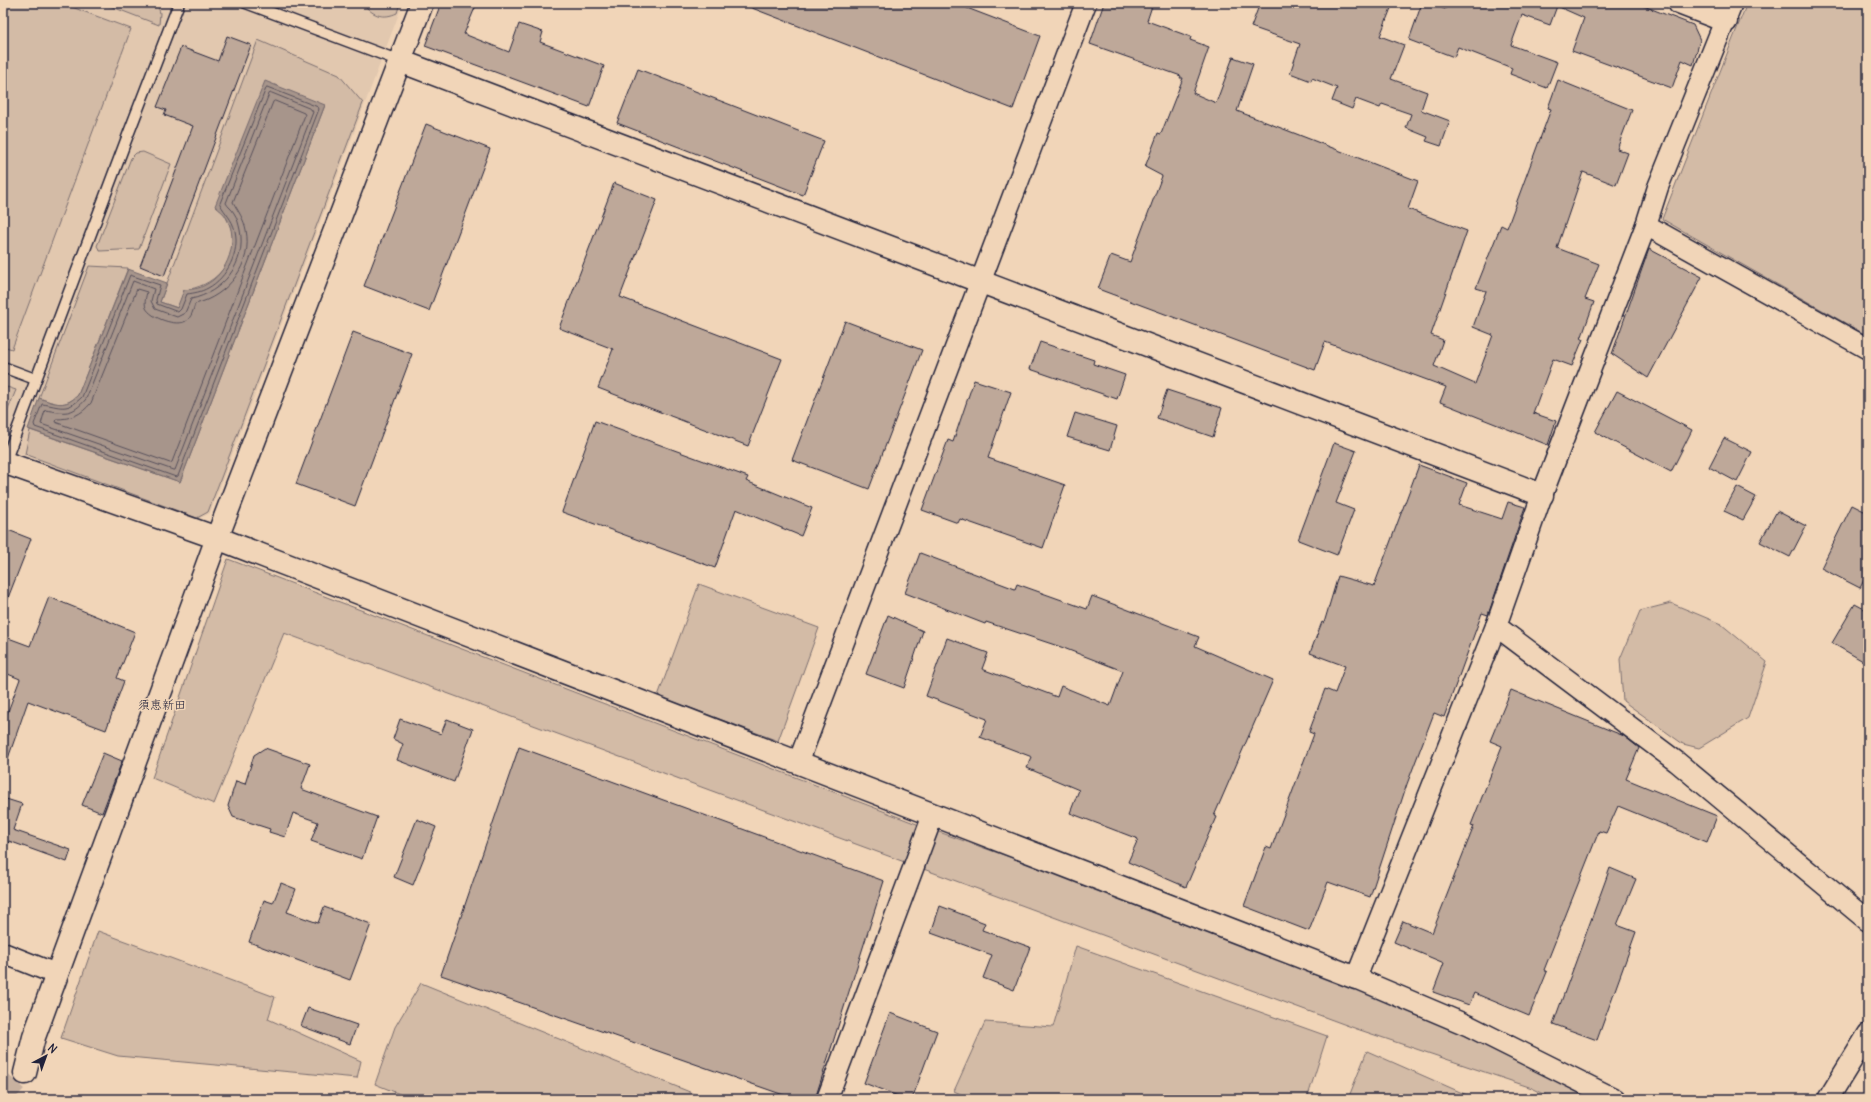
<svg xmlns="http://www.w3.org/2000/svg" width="1871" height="1102" viewBox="0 0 1871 1102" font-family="Delius,'Klee One',sans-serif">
  <rect width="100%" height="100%" fill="#f1d5b8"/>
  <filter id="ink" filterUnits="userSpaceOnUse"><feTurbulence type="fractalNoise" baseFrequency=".025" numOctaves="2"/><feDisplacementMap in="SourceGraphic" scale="8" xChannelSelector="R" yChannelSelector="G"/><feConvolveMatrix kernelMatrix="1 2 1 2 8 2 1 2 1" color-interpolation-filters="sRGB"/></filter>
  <g filter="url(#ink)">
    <polygon fill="#e2c8af" points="3,3 403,3 210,513 197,520 3,447"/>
    <g fill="#d3bba6" stroke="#7a6e70">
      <polygon points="3,3 61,3 131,29 12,349 3,346"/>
      <polygon points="102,3 157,3 160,13 159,25"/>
      <path d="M366,3H400L397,13C384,19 374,16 365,6Z"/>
      <polygon points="1747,3 1868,3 1868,336 1662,219"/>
      <path d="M258,40L339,75L363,103L208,512L197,518L25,454L30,430L180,482L325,105L226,217C228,222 231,227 232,232C237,264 213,287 184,290L178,308L160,302Z"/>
      <polygon points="143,152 171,164 139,249 100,251 97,246 131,158 136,153"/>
      <path d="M89,266L128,268L78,395C65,408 56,404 39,398Z"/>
      <polygon points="7,387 16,390 3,422 3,398"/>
      <polygon points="228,559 922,826 1393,993 1603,1099 1554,1099 1532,1088 1357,1029 284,633 214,804 152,778"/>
      <polygon points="699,584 819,628 778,741 658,696"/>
      <polygon points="1671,603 1721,624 1767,662 1748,718 1699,748 1683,744 1623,701 1620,659 1640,611"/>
      <polygon points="98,931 275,997 268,1019 361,1061 357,1078 118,1056 61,1038"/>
      <polygon points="1076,946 1327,1036 1307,1099 971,1099 954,1091 985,1022 1053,1027"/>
      <polygon points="421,983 707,1099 412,1099 375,1084 395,1027"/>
      <polygon points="1367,1051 1476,1099 1348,1099"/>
    </g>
    <path fill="#a7958b" stroke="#72676b" d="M265,81L325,105L180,482L28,429L39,398C56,404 65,408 78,395L128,269L167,283L160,302L177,308L184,290C192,289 199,289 205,285C228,274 240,240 226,217C224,213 219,210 215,206Z"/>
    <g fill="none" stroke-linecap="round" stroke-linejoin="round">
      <g stroke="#57505b" stroke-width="1">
        <path d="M267,87L318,107L319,109L178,476L176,477L35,427L34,424L42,404C60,406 66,413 82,397L130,275L160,285L156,300L157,304L178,312L181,309L187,294C194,293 201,292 208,288C227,278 240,252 235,231C232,218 225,214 220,204Z"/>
        <path d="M272,93L311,109L313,112L175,470H173L41,424L45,410C64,413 72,416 86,399L133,281L154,289L151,301L155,309L177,317L185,313L191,299C222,293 247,263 240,230C239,225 237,217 234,213C232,209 228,207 226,203L269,94Z"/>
        <path d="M275,101L304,113L305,115L172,462L170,463L55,422L56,419C71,419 81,415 91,403L137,289L147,292C146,297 144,302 146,308C151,318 176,327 186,321C192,317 193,310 195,304C228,296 253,264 246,230C244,219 238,211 233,202L273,102Z"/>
      </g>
    </g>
    <g fill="#bea899" stroke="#22223b">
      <polygon points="441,3 477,3 464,34 509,52 519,24 543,32 540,42 604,66 589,107 425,46"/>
      <polygon points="739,3 954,3 1040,36 1013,109"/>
      <polygon points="1104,3 1153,3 1147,21 1191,37 1190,40 1209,47 1193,93 1216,103 1233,57 1253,64 1237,111 1418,181 1408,209 1467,231 1431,335 1443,340 1434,366 1475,384 1493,335 1473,327 1486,291 1476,288 1501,225 1507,228 1551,109 1548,108 1558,80 1632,110 1617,149 1628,153 1616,185 1583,172 1557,248 1599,264 1585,299 1594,302 1581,339 1583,339 1572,366 1553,359 1533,413 1556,421 1548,445 1440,402 1446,387 1325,342 1315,370 1098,289 1111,255 1130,262 1162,176 1145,167 1158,133 1161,134 1183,78 1180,78 1181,76 1090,44"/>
      <polygon points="1260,3 1393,3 1380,36 1404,45 1391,79 1427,92 1421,110 1450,121 1441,146 1426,141 1428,137 1406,128 1411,114 1382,104 1380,108 1356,99 1352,109 1332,101 1337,88 1312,78 1311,81 1290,73 1300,44 1251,27"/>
      <polygon points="1422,3 1428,3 1445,9 1447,3 1636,3 1693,25 1700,40 1693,65 1682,60 1672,88 1572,51 1584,18 1557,6 1550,25 1522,15 1511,45 1557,62 1547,88 1510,74 1512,68 1458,47 1454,57 1409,40"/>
      <polygon points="227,36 251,45 164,276 140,266 193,126 164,115 166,110 157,107 181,47 218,61"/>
      <polygon points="638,69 824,141 803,195 617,123"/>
      <polygon points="426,124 490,149 429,311 364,286"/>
      <polygon points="614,183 657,200 620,297 782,359 748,446 598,388 613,349 559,328"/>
      <polygon points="1649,249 1702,277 1648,378 1612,354"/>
      <polygon points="845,321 922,350 869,489 792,460"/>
      <polygon points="353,332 412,354 355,506 296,484"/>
      <polygon points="1040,342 1094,360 1093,364 1125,375 1117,399 1030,369"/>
      <polygon points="974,380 1011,392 988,458 1065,485 1043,548 960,519 958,523 922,510 948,440 953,442"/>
      <polygon points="1167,390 1222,408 1213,437 1157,418"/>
      <polygon points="1617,391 1692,430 1671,472 1595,432"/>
      <polygon points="1075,413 1117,426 1110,450 1067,437"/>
      <polygon points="595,421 748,477 746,481 812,508 801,536 736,509 715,568 562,512"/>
      <polygon points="1724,438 1752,452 1737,482 1709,467"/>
      <polygon points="1334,443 1356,451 1336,503 1354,510 1337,555 1298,540"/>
      <polygon points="1419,465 1467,483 1459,505 1502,519 1508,502 1525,507 1488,615 1482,613 1444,717 1434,713 1407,784 1370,897 1328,882 1309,931 1244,906 1266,847 1271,849 1314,734 1309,732 1325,689 1335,693 1345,666 1310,653 1322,622 1324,623 1338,576 1374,586"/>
      <polygon points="1737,487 1756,497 1743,520 1724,511"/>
      <polygon points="1852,505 1868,513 1868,572 1860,588 1821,568"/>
      <polygon points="1777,511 1806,526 1790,557 1760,542"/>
      <polygon points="3,528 31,539 4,608 3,608"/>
      <polygon points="920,553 1015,589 1017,584 1087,609 1092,596 1199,637 1195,646 1273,680 1214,816 1216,817 1186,887 1128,862 1138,839 1070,813 1079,790 1027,768 1032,757 980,737 987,719 926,696 947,638 988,653 982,669 1057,697 1061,686 1110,706 1123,671 1061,647 986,622 985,624 905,593"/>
      <polygon points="49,597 135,632 117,678 124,681 106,730 28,701 5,767 3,767 3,712 7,714 20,679 3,672 3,636 30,646"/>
      <polygon points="1855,604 1868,611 1868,664 1832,643"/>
      <polygon points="888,615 923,631 904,688 866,674"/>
      <polygon points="1511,690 1624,736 1639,748 1626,779 1717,816 1707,842 1618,806 1606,833 1599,831 1544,970 1547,972 1529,1016 1474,993 1469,1005 1433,992 1444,963 1394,942 1403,921 1432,933 1474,826 1471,825 1502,746 1490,741"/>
      <polygon points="400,719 441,734 447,719 473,729 454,782 397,760 403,744 393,739"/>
      <polygon points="519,747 884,881 815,1099 795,1099 441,975"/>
      <polygon points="265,748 310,764 301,789 377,817 362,859 311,841 318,822 293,813 285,837 269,832 270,829 233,817 228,806 236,781 245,784 254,755"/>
      <polygon points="103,753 122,761 102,813 82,805"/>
      <polygon points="3,798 22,804 13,830 71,850 67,862 9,841 5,852 3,852"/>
      <polygon points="417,819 436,827 413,885 394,877"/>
      <polygon points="1610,868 1636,879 1617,925 1636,932 1597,1040 1553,1024"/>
      <polygon points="281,883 296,889 287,912 318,923 324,907 371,924 350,980 249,942 264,900 273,903"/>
      <polygon points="940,906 985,923 982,930 1030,947 1014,990 983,978 992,955 931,933"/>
      <polygon points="308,1008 357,1025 350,1044 301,1026"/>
      <polygon points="890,1013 937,1031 912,1099 906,1099 864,1083"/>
    </g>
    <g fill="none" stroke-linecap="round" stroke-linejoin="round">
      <polyline stroke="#c8b19f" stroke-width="20" stroke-dasharray="20 10" stroke-linecap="butt" points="3,1097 25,1073"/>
      <defs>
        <g id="service">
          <polyline points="246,3 400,61"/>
          <polyline points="3,367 35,379"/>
          <polyline points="5,462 128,135 179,3"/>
        </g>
        <g id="minor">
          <polyline points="1646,225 1868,349"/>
          <polyline points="1496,626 1677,762 1868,921"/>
          <polyline points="798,763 1086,3"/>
          <polyline points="3,953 56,974"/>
          <polyline points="827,1099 933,815"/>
          <polyline points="1615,1099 1469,1026 1356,978 1496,626 1542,495 1646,225 1658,187 1732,3"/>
          <polyline points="1828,1099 1868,1034"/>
        </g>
        <g id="tertiary">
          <polyline points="1679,3 1726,21"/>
          <polyline points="400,61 1542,495"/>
          <polyline points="3,462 217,538 1356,978"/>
          <polyline points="25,1073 34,1037 217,538 422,3"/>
        </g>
      </defs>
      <use href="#service" stroke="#22223b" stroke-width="13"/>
      <use href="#minor" stroke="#22223b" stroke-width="23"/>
      <use href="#tertiary" stroke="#22223b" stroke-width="25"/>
      <use href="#service" stroke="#f1d5b8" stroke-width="10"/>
      <use href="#minor" stroke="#f1d5b8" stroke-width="20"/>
      <use href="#tertiary" stroke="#f1d5b8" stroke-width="22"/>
    </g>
  </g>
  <g text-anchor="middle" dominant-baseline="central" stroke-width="3.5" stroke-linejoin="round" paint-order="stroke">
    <g font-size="12" fill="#22223b" stroke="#f1d5b8">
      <text x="162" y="704">須恵新田</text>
    </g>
  </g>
  <rect width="1871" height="1102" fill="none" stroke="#f1d5b8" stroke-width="16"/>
  <rect x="8" y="8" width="1855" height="1086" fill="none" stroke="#22223b" stroke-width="1.5" filter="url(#ink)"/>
  <g transform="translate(46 1056) rotate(41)" stroke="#f1d5b8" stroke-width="3" paint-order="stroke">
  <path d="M0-3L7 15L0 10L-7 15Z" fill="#22223b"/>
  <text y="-6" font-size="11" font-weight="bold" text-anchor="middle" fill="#22223b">N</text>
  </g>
</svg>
